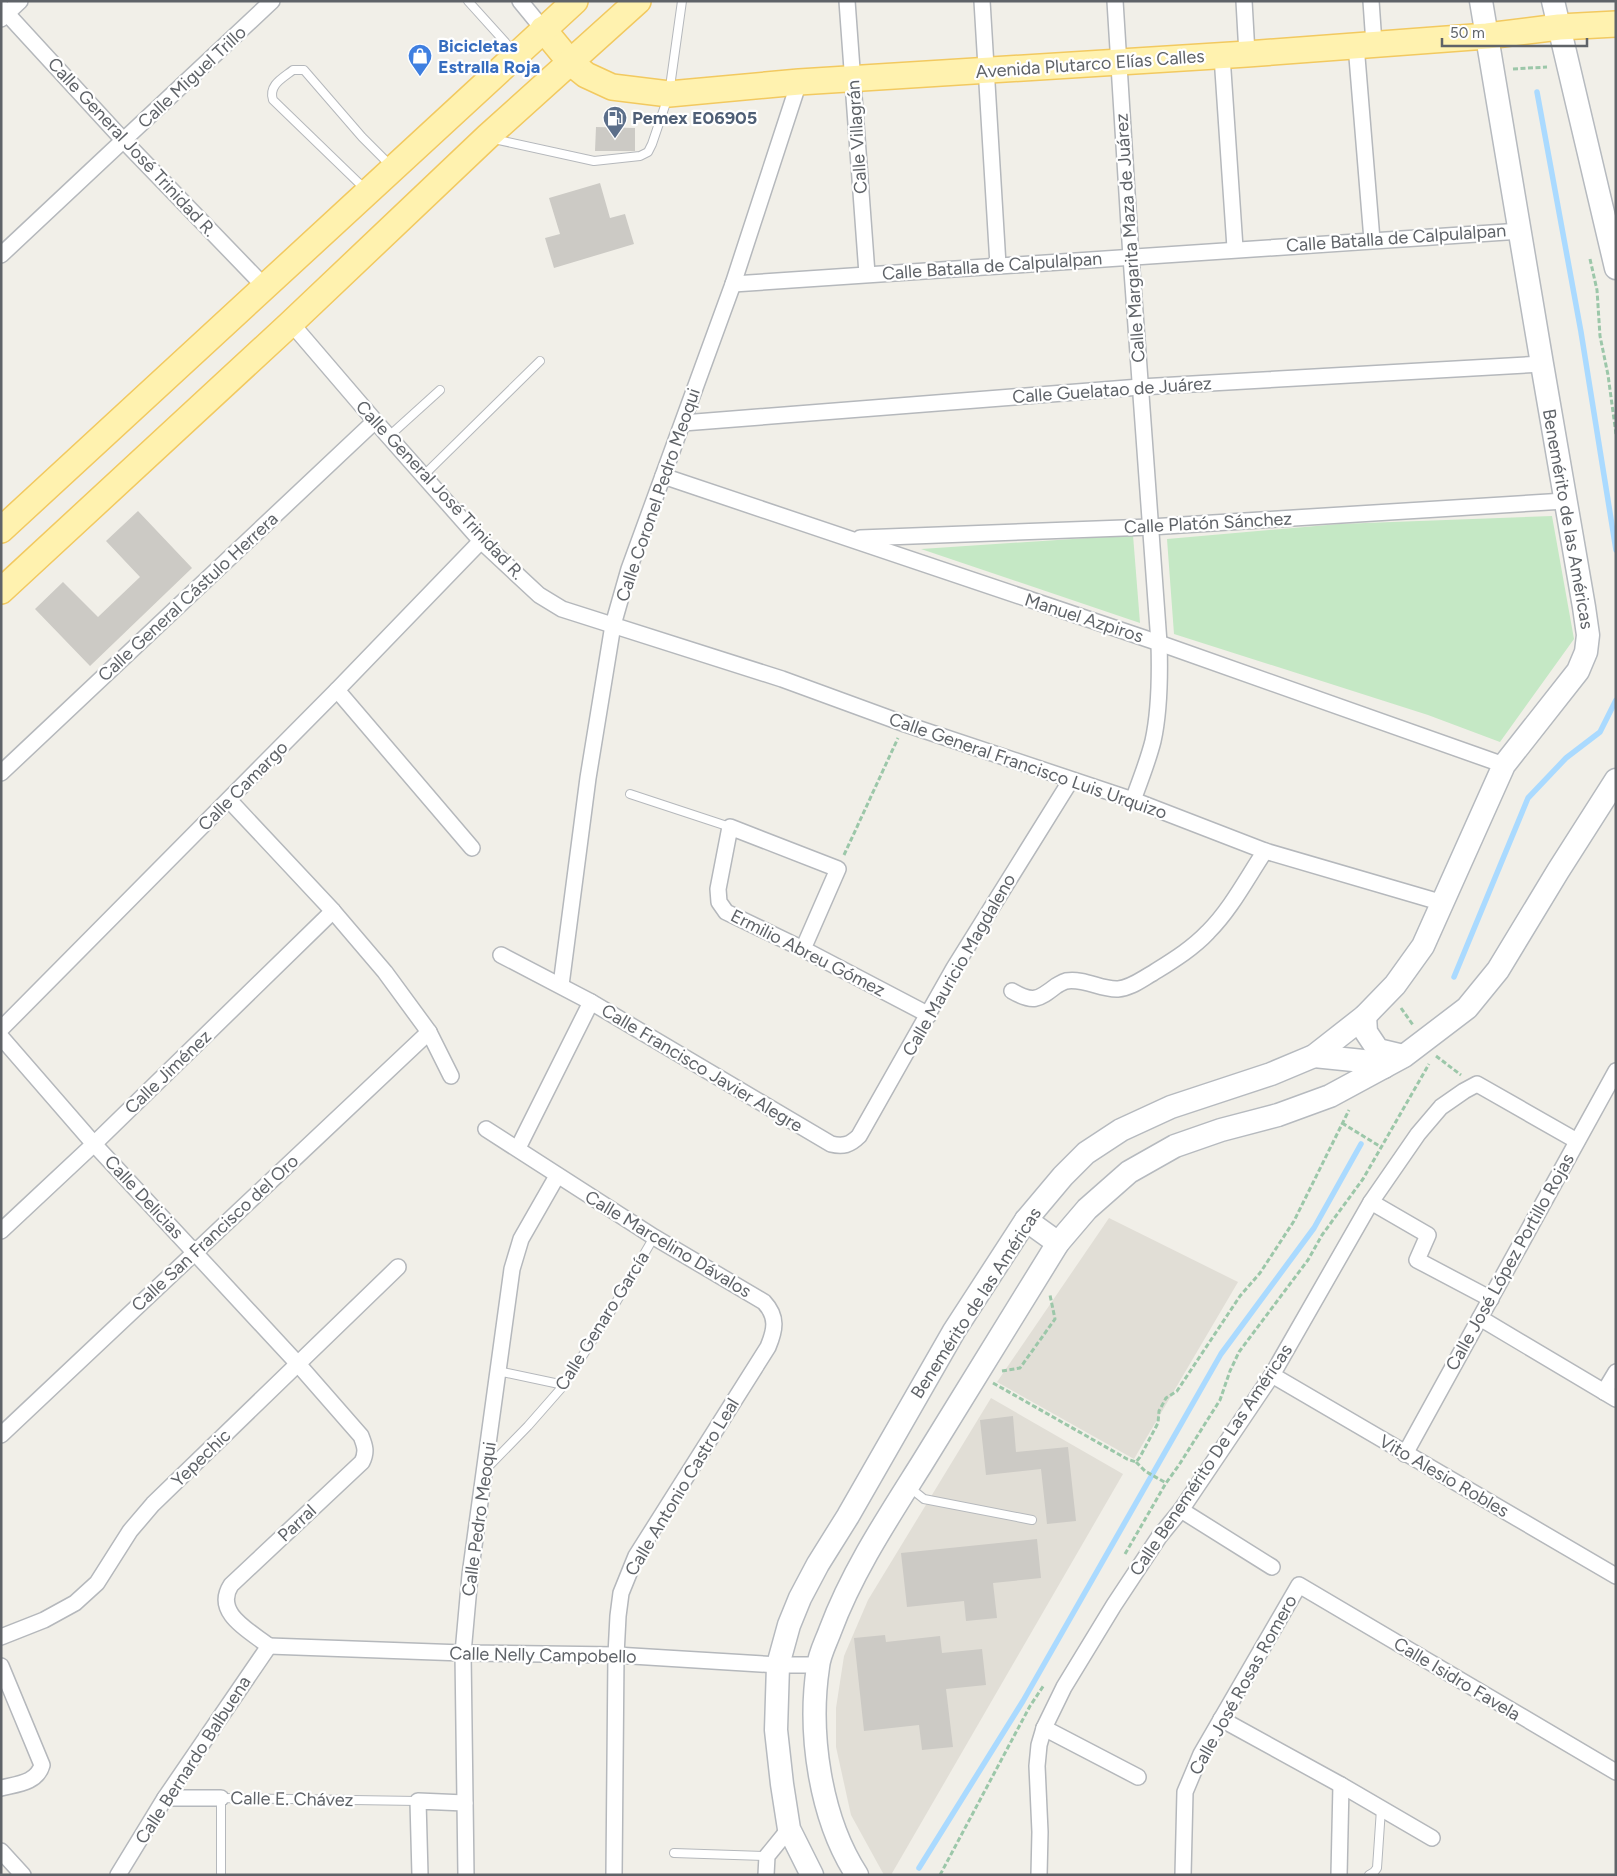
<svg xmlns="http://www.w3.org/2000/svg" width="1617" height="1876" viewBox="0 0 1617 1876" font-family="Figtree,sans-serif">
  <rect width="100%" height="100%" fill="#f1efe8"/>
  <g fill="#e1ded6">
    <polygon points="1109,1218 1238,1282 1134,1459 997,1382"/>
    <polygon points="991,1398 1123,1474 891,1875 884,1875 851,1815 836,1747 836,1708 844,1656 868,1600"/>
  </g>
  <g fill="#c5e8c5">
    <polygon points="1552,516 1574,639 1500,742 1428,715 1174,634 1167,539 1339,524"/>
    <polygon points="1133,535 1140,623 921,549"/>
  </g>
  <g fill="none" stroke-linecap="round" stroke-linejoin="round">
    <g stroke="#aadaff" stroke-width="5.5">
      <polyline points="1537,92 1581,332 1616,550"/>
      <polyline points="1454,977 1528,798 1566,758 1600,732 1616,700"/>
      <polyline points="919,1868 1023,1701 1221,1354 1314,1228 1361,1144"/>
    </g>
  </g>
  <g fill="#cccac5">
    <polygon points="596,127 635,128 635,151 595,151"/>
    <polygon points="600,183 610,218 625,214 634,244 554,268 545,238 560,234 549,198"/>
    <polygon points="138,511 192,568 90,666 35,609 63,582 98,617 140,577 106,541"/>
    <polygon points="1013,1416 1016,1452 1068,1447 1076,1521 1047,1524 1041,1469 986,1475 980,1420"/>
    <polygon points="1037,1539 1041,1578 993,1583 997,1618 966,1621 964,1601 907,1607 901,1553"/>
    <polygon points="885,1635 886,1642 940,1636 942,1653 982,1649 986,1685 946,1689 953,1747 922,1750 919,1725 864,1731 854,1638"/>
  </g>
  <g fill="none" stroke-linecap="round" stroke-linejoin="round">
    <defs>
      <g id="lane">
        <polyline points="468,1 514,52"/>
        <polyline points="494,139 594,161 640,156 648,152 652,144 669,94 682,1"/>
        <path d="M365,189L273,100C268,85 283,78 293,70H304L362,137L391,166"/>
        <polyline points="388,437 440,390"/>
        <polyline points="423,476 540,361"/>
        <polyline points="630,794 730,827"/>
        <polyline points="498,1371 564,1385"/>
        <polyline points="488,1467 528,1426 564,1385 611,1311 654,1237"/>
        <polyline points="909,1487 924,1499 1032,1520"/>
        <polyline points="674,1853 767,1856"/>
        <polyline points="221,1875 221,1798 418,1801"/>
        <polyline points="1369,1875 1374,1872 1377,1868 1381,1809"/>
      </g>
      <g id="street">
        <polyline points="520,1 543,29"/>
        <polyline points="847,1 867,274"/>
        <polyline points="982,1 998,265"/>
        <path d="M1115,1L1131,257L1159,643C1160,675 1160,709 1153,741C1148,761 1140,781 1133,800"/>
        <polyline points="1244,1 1247,54"/>
        <polyline points="1371,1 1374,44"/>
        <polyline points="1,7 124,141 264,286"/>
        <polyline points="1,19 20,1"/>
        <polyline points="1356,45 1372,240"/>
        <polyline points="1222,56 1235,248"/>
        <polyline points="1,255 272,1"/>
        <path d="M733,284C995,264 1258,248 1521,231"/>
        <polyline points="291,323 375,421 481,541 539,595 562,609 782,679 905,724 1133,800 1265,851 1443,903"/>
        <polyline points="683,423 1140,387 1542,364"/>
        <polyline points="663,476 1159,643 1504,765"/>
        <polyline points="860,538 1150,527 1565,501"/>
        <polyline points="337,690 472,848"/>
        <polyline points="1,773 375,421"/>
        <polyline points="229,800 333,911 385,972 429,1032 451,1076"/>
        <polyline points="803,949 838,869 730,827 718,889 719,902 726,912 803,949 929,1015"/>
        <path d="M501,955L591,1002L831,1144C843,1147 850,1145 859,1136L954,968L1071,780"/>
        <polyline points="561,985 588,778 613,625 629,569 733,284 799,82"/>
        <path d="M1012,991C1033,1003 1038,1000 1056,986C1060,984 1062,982 1066,981C1085,978 1101,990 1118,989C1131,988 1142,979 1153,973C1172,961 1192,949 1208,932C1231,909 1247,878 1265,851"/>
        <polyline points="1,1029 337,690 481,541"/>
        <path d="M1,1037L94,1144L298,1364L361,1436C365,1446 367,1452 362,1462L231,1585C213,1613 250,1631 269,1646"/>
        <path d="M486,1129L654,1237L764,1302C778,1317 775,1330 768,1347L636,1556L621,1593L618,1616L616,1655L614,1875"/>
        <polyline points="518,1148 591,1002"/>
        <polyline points="1371,1202 1428,1235 1417,1260 1491,1299"/>
        <polyline points="1,1231 94,1144 333,911"/>
        <polyline points="1480,1318 1616,1399"/>
        <polyline points="1272,1375 1616,1576"/>
        <polyline points="1604,1392 1616,1372"/>
        <polyline points="1,1435 429,1032"/>
        <polyline points="1405,1454 1616,1071"/>
        <polyline points="1181,1510 1272,1567"/>
        <polyline points="1,1637 44,1620 75,1603 97,1583 130,1531 153,1504 398,1267"/>
        <polyline points="269,1646 463,1653 616,1655 778,1665 818,1665"/>
        <path d="M1,1666L42,1765C37,1783 17,1784 1,1788"/>
        <polyline points="1221,1719 1341,1785 1432,1838"/>
        <polyline points="1044,1728 1138,1777"/>
        <polyline points="165,1798 221,1798"/>
        <polyline points="1,1851 23,1875"/>
        <polyline points="118,1875 165,1798 269,1646"/>
        <polyline points="420,1875 418,1801 465,1803"/>
        <polyline points="466,1875 463,1653 470,1575 512,1269 521,1239 557,1176"/>
        <polyline points="766,1875 767,1856 789,1829"/>
        <polyline points="1039,1875 1040,1832 1037,1766 1039,1745 1044,1728 1064,1687 1114,1605 1159,1537 1181,1510 1272,1375 1371,1202 1418,1134 1441,1107 1464,1091 1477,1084 1577,1141"/>
        <polyline points="1183,1875 1185,1792 1201,1754 1299,1585 1616,1772"/>
        <polyline points="1339,1875 1341,1785"/>
      </g>
      <g id="secondary">
        <polyline points="1553,1 1616,268"/>
        <polyline points="1365,1016 1366,1032 1378,1050 1403,1056"/>
        <polyline points="1314,1056 1363,1061 1384,1067"/>
        <polyline points="1026,1220 1058,1243"/>
        <polyline points="812,1875 789,1829 782,1784 776,1730 778,1665 789,1625 800,1598 818,1564 848,1516 954,1331 1026,1220 1063,1176 1086,1153 1121,1130 1171,1107 1271,1074 1314,1056 1365,1016 1395,985 1423,946 1504,765 1578,671 1586,652 1588,635 1584,607 1542,364 1481,1"/>
        <path d="M857,1875C820,1818 808,1733 818,1667C819,1655 826,1642 830,1631C852,1572 887,1519 921,1465C966,1391 1012,1317 1058,1243L1087,1209L1129,1172L1175,1146L1221,1130L1278,1115L1330,1096L1404,1056L1467,1008L1498,970L1558,871L1616,780"/>
      </g>
      <g id="primary">
        <polyline points="543,29 571,63 586,75 612,87 669,94 799,82 1247,54 1487,36 1559,27 1616,24"/>
        <polyline points="1,530 575,1"/>
        <polyline points="1,591 291,323 487,137 638,1"/>
      </g>
    </defs>
    <use href="#lane" stroke="#b5b8bc" stroke-width="10"/>
    <use href="#street" stroke="#b5b8bc" stroke-width="18"/>
    <use href="#secondary" stroke="#b6babf" stroke-width="25"/>
    <use href="#primary" stroke="#f2c960" stroke-width="28"/>
    <g stroke="#9cc7a9" stroke-width="3" stroke-dasharray="5 2.5" stroke-linecap="butt">
      <polyline points="1513,69 1547,67"/>
      <polyline points="1590,259 1597,290 1600,336 1608,375 1616,434"/>
      <polyline points="844,855 898,738"/>
      <polyline points="1401,1008 1413,1025"/>
      <polyline points="1436,1056 1461,1075"/>
      <polyline points="1342,1123 1381,1147"/>
      <polyline points="1002,1371 1020,1368 1055,1319 1050,1295"/>
      <polyline points="993,1383 1127,1459 1136,1462 1140,1457 1158,1423 1159,1411 1166,1398 1177,1391 1240,1296 1260,1273 1294,1221 1349,1110"/>
      <polyline points="1136,1462 1145,1471 1166,1483"/>
      <polyline points="1125,1554 1166,1483 1179,1465 1220,1400 1230,1371 1239,1352 1308,1260 1322,1235 1363,1179 1429,1064"/>
      <polyline points="940,1875 1030,1706 1044,1685"/>
    </g>
    <use href="#lane" stroke="#fff" stroke-width="8"/>
    <use href="#street" stroke="#fff" stroke-width="15"/>
    <use href="#secondary" stroke="#fff" stroke-width="22"/>
    <use href="#primary" stroke="#fff2af" stroke-width="25"/>
  </g>
  <defs>
    <symbol id="shop-pin" viewBox="-11 -11 22 30"><path d="M0 17L-7.5 6A9.5 9.5 0 1 1 7.5 6Z" fill="#3f7fe0" stroke="#fff"/><path d="M-5-2.5h2.3a2.7 3.5 0 0 1 5.4 0H5L5.5 6h-11ZM-1.5-2.5h3a1.5 2.3 0 0 0-3 0Z" fill="#fff"/></symbol>
    <symbol id="fuel-pin" viewBox="-11 -11 22 30"><path d="M0 17L-7.5 6A9.5 9.5 0 1 1 7.5 6Z" fill="#5c6f8a" stroke="#fff"/><path d="M-5.5-6h7V0h2V4h1.3V-2.5L3-4.5l.8-.8L6-3V5H2.5V1h-1V6h-7ZM-4.2-4.7v3.2H.2V-4.7Z" fill="#fff"/></symbol>
  </defs>
  <g fill-rule="evenodd">
    <use href="#shop-pin" x="406" y="42" width="28" height="38"/>
    <use href="#fuel-pin" x="601" y="104" width="28" height="38"/>
  </g>
  <g text-anchor="middle" dominant-baseline="central" stroke-width="4.5" stroke-linejoin="round" paint-order="stroke">
    <g font-size="18" font-weight="bold" fill="#366cbe" stroke="#fff" text-anchor="start">
      <text x="438" y="46">Bicicletas<tspan x="438" dy="21">Estralla Roja</tspan></text>
    </g>
    <g font-size="18" fill="#5f6368" stroke="#fff">
      <text transform="translate(1090 64) rotate(-4)">Avenida Plutarco Elías Calles</text>
      <text transform="translate(192 77) rotate(-43)">Calle Miguel Trillo</text>
      <text transform="translate(857 137) rotate(-94)">Calle Villagrán</text>
      <text transform="translate(132 147) rotate(47)">Calle General José Trinidad R.</text>
      <text transform="translate(1130 238) rotate(-94)">Calle Margarita Maza de Juárez</text>
      <text transform="translate(1396 238) rotate(-4)">Calle Batalla de Calpulalpan</text>
      <text transform="translate(992 266) rotate(-4)">Calle Batalla de Calpulalpan</text>
      <text transform="translate(1112 390) rotate(-4)">Calle Guelatao de Juárez</text>
      <text transform="translate(440 490) rotate(47)">Calle General José Trinidad R.</text>
      <text transform="translate(658 495) rotate(-71)">Calle Coronel Pedro Meoqui</text>
      <text transform="translate(1568 519) rotate(80)">Benemérito de las Américas</text>
      <text transform="translate(1208 523) rotate(-3)">Calle Platón Sánchez</text>
      <text transform="translate(188 597) rotate(-43)">Calle General Cástulo Herrera</text>
      <text transform="translate(1084 618) rotate(18)">Manuel Azpiros</text>
      <text transform="translate(1028 766) rotate(19)">Calle General Francisco Luis Urquizo</text>
      <text transform="translate(243 786) rotate(-45)">Calle Camargo</text>
      <text transform="translate(808 953) rotate(27)">Ermilio Abreu Gómez</text>
      <text transform="translate(959 965) rotate(-60)">Calle Mauricio Magdaleno</text>
      <text transform="translate(702 1068) rotate(31)">Calle Francisco Javier Alegre</text>
      <text transform="translate(168 1072) rotate(-44)">Calle Jiménez</text>
      <text transform="translate(144 1197) rotate(47)">Calle Delicias</text>
      <text transform="translate(215 1233) rotate(-43)">Calle San Francisco del Oro</text>
      <text transform="translate(668 1244) rotate(31)">Calle Marcelino Dávalos</text>
      <text transform="translate(1510 1262) rotate(-61)">Calle José López Portillo Rojas</text>
      <text transform="translate(976 1303) rotate(-57)">Benemérito de las Américas</text>
      <text transform="translate(602 1321) rotate(-58)">Calle Genaro García</text>
      <text transform="translate(201 1458) rotate(-44)">Yepechic</text>
      <text transform="translate(1211 1460) rotate(-56)">Calle Benemérito De Las Américas</text>
      <text transform="translate(1444 1476) rotate(30)">Vito Alesio Robles</text>
      <text transform="translate(682 1487) rotate(-59)">Calle Antonio Castro Leal</text>
      <text transform="translate(479 1519) rotate(-82)">Calle Pedro Meoqui</text>
      <text transform="translate(297 1523) rotate(-43)">Parral</text>
      <text transform="translate(543 1655) rotate(1)">Calle Nelly Campobello</text>
      <text transform="translate(1457 1679) rotate(31)">Calle Isidro Favela</text>
      <text transform="translate(1243 1685) rotate(-61)">Calle José Rosas Romero</text>
      <text transform="translate(193 1760) rotate(-57)">Calle Bernardo Balbuena</text>
      <text transform="translate(292 1799) rotate(1)">Calle E. Chávez</text>
    </g>
    <g font-size="18" font-weight="bold" fill="#4e5e75" stroke="#fff" text-anchor="start">
      <text x="632" y="118">Pemex E06905</text>
    </g>
  </g>
  <rect width="1617" height="1876" fill="none" stroke="#5f6368" stroke-width="5"/>
  <path d="M1442 38v8h145v-8" fill="none" stroke="#5f6368" stroke-width="2.5"/>
  <text x="1450" y="38" font-size="15" fill="#5f6368" stroke="#ffffff" stroke-width="4" paint-order="stroke">50 m</text>
</svg>
